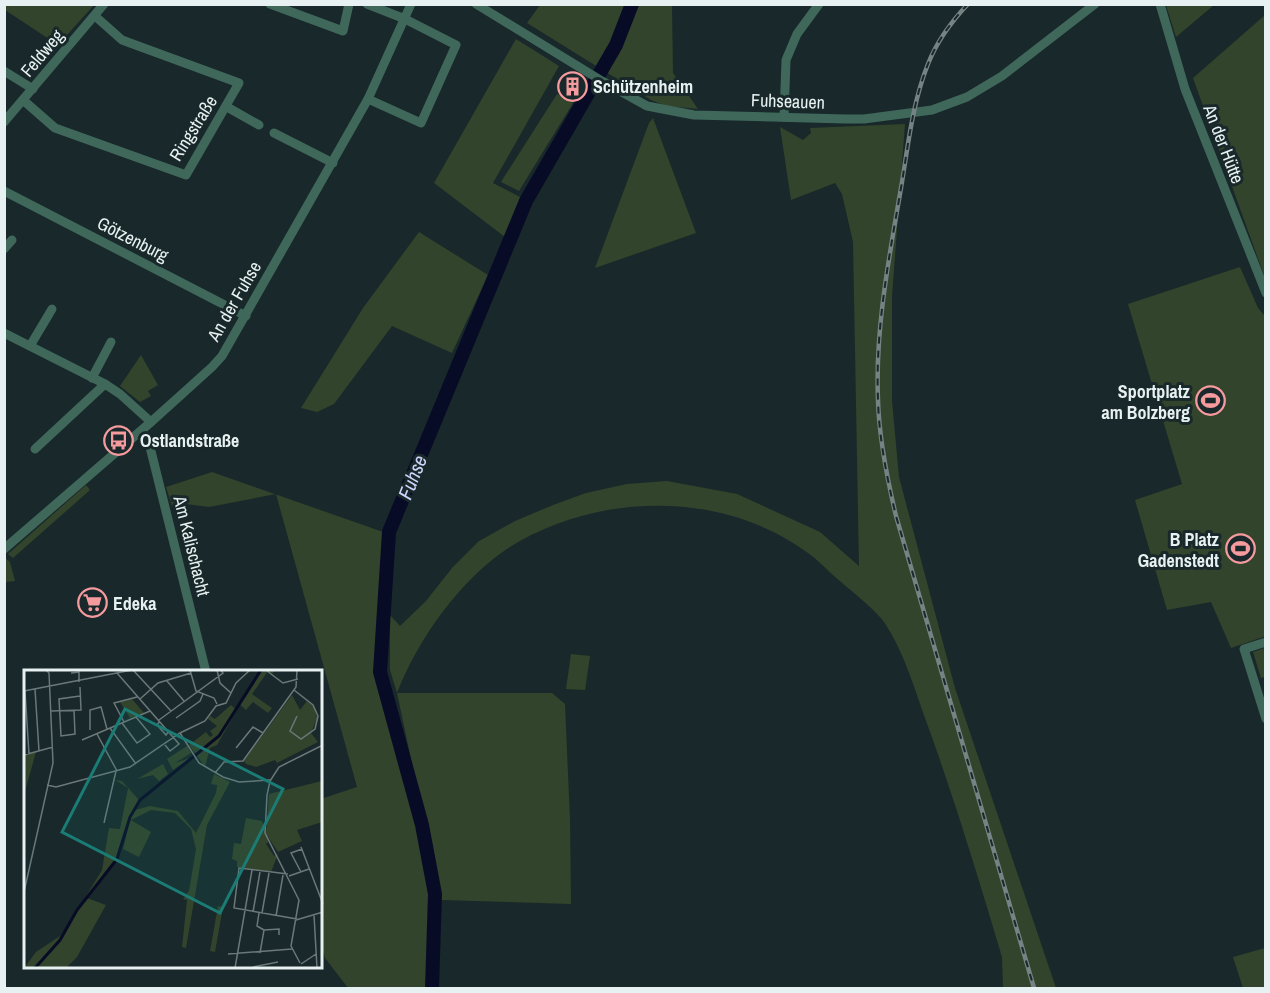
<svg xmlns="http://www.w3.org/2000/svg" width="1270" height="993" viewBox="0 0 1270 993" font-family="'Archivo Narrow',sans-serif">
  <rect width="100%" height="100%" fill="#19282a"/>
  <g fill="#32442b">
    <polygon points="4,5 5,4 94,5 58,45 5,10"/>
    <polygon points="540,5 672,5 673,73 698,109 666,106 651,100 527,23"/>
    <polygon points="1166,5 1166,4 1214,5 1176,37"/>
    <polygon points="1265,15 1265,278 1193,78"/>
    <polygon points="516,39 559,66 493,183 522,198 505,237 434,183"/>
    <polygon points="557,94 573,103 519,191 501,182"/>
    <polygon points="653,118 696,233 595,268 649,123"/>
    <path d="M905,124L892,296V401L899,477L955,688L1056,988H1003L1002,957C978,877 954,797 925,718C914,687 904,653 886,625C878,611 846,587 833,575C825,568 817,559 808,553C725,492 608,492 520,541C466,571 419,636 397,693H552L565,704L570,819L571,904L441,900L397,693L390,670V615L400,626L426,601L452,568L479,541L515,521L553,505L586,493L627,484L667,481L737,494L820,532L859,566L853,242L842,194L835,183L791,200L780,127L803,140L811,133L810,128Z"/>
    <polygon points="419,232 488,275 452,353 392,326 334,404 317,412 301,408 363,308"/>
    <polygon points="1240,267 1258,308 1265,316 1266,636 1231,648 1211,602 1167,610 1135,500 1182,484 1128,304"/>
    <polygon points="141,355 158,385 148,391 151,396 140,402 120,386"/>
    <polygon points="212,472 386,533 378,672 418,825 430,890 429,988 348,988 325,958 321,944 321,799 357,787 276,494 209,507 186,504 172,506 166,487"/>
    <polygon points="86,485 90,490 13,558 8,554"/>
    <polygon points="4,557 10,562 15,581 5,582"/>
    <polygon points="1265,648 1265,677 1261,678 1253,652"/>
    <polygon points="571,654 590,656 585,690 566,689"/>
    <polygon points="1265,948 1265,988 1243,988 1233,957"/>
  </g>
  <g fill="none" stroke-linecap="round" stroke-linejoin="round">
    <polyline stroke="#080b26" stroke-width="14" points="432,988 435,894 422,825 380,672 389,532 526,201 616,45 632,4"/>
    <g stroke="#3f685b" stroke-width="9">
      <polyline points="270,4 343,31 349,4"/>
      <polyline points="367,4 405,19 456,45 421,123 368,99"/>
      <polyline points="476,4 602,81 647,106 694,115 845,119 864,119 932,110 967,97 1002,76 1095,4"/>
      <polyline points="1160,4 1185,89 1266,293"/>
      <polyline points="4,71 33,89"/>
      <polyline points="23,100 55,128 186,175 239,83 122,40 95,16"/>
      <polyline points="227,107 259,125"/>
      <polyline points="784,117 786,60 797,34 819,4"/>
      <polyline points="4,122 104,4"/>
      <polyline points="274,133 333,163"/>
      <polyline points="4,191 246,316"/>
      <polyline points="4,249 12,240"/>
      <polyline points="4,333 105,384 120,394 151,422"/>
      <polyline points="30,346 52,309"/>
      <polyline points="92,378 111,342"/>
      <polyline points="141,431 148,439 206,672"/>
      <polyline points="35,449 105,384"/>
      <polyline points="4,549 151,422 212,367 222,356 368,99 411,4"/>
      <polyline points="1266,642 1244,649 1266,719"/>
    </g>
    <defs>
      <path id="rail" d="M968,4C951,22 937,41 928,64C912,104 908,147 901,188C889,258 875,329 878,400C879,439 887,478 896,516L1034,988"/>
    </defs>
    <use href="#rail" stroke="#768384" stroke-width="4.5"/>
    <use href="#rail" stroke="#19282a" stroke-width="2" stroke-dasharray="7" stroke-linecap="butt"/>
  </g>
  <defs>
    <symbol id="building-ring" viewBox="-11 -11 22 22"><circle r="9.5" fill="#19282a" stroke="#f59b9e" stroke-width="1.5"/><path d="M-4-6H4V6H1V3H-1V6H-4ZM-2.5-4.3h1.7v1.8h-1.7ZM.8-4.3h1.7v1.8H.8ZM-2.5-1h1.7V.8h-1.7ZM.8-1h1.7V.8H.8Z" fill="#f59b9e"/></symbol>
    <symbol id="stadium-ring" viewBox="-11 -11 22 22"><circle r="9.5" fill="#19282a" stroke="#f59b9e" stroke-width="1.5"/><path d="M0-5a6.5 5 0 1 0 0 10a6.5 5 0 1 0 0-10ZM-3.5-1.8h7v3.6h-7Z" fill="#f59b9e"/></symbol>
    <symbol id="bus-ring" viewBox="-11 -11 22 22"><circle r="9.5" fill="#19282a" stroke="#f59b9e" stroke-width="1.5"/><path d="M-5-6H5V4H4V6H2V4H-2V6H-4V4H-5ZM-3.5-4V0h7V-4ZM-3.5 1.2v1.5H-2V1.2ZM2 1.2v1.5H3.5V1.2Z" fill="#f59b9e"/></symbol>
    <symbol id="supermarket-ring" viewBox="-11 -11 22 22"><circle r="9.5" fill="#19282a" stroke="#f59b9e" stroke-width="1.5"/><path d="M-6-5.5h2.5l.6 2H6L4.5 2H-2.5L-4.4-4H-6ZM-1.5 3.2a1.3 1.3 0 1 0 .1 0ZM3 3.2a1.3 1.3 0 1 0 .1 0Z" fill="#f59b9e"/></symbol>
  </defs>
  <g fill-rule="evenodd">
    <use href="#building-ring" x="556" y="70" width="33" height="33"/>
    <use href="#stadium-ring" x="1194" y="384" width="33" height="33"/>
    <use href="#bus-ring" x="102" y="424" width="33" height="33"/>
    <use href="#stadium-ring" x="1224" y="532" width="33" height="33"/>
    <use href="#supermarket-ring" x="76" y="586" width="33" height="33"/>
  </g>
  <g text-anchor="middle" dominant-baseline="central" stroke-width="6" stroke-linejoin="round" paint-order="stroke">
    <g font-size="18" fill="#e7f1f2" stroke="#19282a">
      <text transform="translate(42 53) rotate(-50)">Feldweg</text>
      <text transform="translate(788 101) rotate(2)">Fuhseauen</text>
      <text transform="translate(193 128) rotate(-58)">Ringstraße</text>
      <text transform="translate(1224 144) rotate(69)">An der Hütte</text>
      <text transform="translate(133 239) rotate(27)">Götzenburg</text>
      <text transform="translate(234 301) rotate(-60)">An der Fuhse</text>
      <text transform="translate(192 546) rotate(76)">Am Kalischacht</text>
    </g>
    <g font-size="18" font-weight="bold" fill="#e7f1f2" stroke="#19282a" text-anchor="start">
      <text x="593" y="86">Schützenheim</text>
      <text x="1190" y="391" text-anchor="end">Sportplatz<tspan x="1190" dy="21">am Bolzberg</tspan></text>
      <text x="140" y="440">Ostlandstraße</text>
      <text x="1219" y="539" text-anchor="end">B Platz<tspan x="1219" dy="21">Gadenstedt</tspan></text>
      <text x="113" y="603">Edeka</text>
    </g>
    <g font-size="20" font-style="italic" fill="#cdd6fa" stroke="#19282a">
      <text transform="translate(412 477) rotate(-68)">Fuhse</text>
    </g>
  </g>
  <g transform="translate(24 670)">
    <rect width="298" height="298" fill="#19282a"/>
    <path d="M237,0H251L248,4L244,1L228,24L248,38L244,43L229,32L222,40L215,34ZM268,25L276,40L283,31L291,38L293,48L287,63L294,72L253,93L251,90L232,97L222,94L220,91ZM108,29L120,43L106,48L96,32ZM207,35L213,40L193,75L186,78L181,97L165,75L182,62L186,67L189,65L186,61L193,56L184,49L186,46L191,49ZM163,76L167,83L151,93L166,88L149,100L143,89ZM12,82L0,125V85ZM139,94L144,104L135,111L129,105L113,109ZM190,104L206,112L183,155L162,278L158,277L163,230L159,229L165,221L172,179L167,159L151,143L127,140L107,150L127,162L115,187L99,179L107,147L111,140L126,136L154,141L172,163L192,123L193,115L187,114ZM91,110L98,111L115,130L92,189L63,228L82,235L53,287L42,298H0L12,282L39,264L78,200L85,158L96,159L104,118ZM298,111V152L273,160L278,171L254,182L242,164L245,124ZM222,148L238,151L245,171L242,174L250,186L254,184L247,202L213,197V191L208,189L210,173L217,174ZM194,236L199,237L191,282L186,281Z" fill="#32442b"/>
    <path fill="none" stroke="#080b26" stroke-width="3" d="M11,298L36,270L53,240L93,189L106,147L116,130L195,66L237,0"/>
    <path fill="none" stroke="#6b787a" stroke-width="1.5" d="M109,0L147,41M166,0L172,21L190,28L193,34M193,0L196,13L207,23M243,1L259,13L274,9M47,3L55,2V12M93,3L155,74L146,81L141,75M143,11L160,31M11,19L15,81M270,20L289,35L294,46L291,59L277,69L266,61L273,46M0,21L108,0M1,21L5,84M116,29L134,13L167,3M50,40L51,64L37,66L35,29L56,26M27,41L57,40L56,17M152,48L176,31L179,24M135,50L199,3L197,0M136,51L133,55L142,65L145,61M100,52L90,33L113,27M98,53L113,73L126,64L112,47M86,58L112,94M66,60V40L77,37L83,59M156,63L175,93L199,107L215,112L246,110M73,64L93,101M58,70L126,41M212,78L229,57L239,63M0,85L29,77M191,103L200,92L219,91L272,17L273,0M23,115L32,117L106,97L156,63L181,51L192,36L202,33L212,13L226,0M80,153L92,101M277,177L299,234M277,202L267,183L278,179M264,204L215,198L210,238L273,249M265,206L285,199M0,222L29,93L25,3L22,0M229,242L236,202M235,243L233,256L240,260L236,283M238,243L245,203M290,245L293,298M252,246L259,205M272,250L299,242M240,260L255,259V265M204,284L268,279M276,293L267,276L275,230L241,163L243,125L246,111L255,97L299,75M277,294L292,284M229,297L254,292M211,298L228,200"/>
    <path fill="#1a7c75" fill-opacity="0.15" stroke="#1a7c75" stroke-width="3" d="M101,39L259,119L196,243L38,162Z"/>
    <rect width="298" height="298" fill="none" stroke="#e7f1f2" stroke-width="3"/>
  </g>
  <rect width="1270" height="993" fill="none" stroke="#e7f1f2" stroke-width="12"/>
</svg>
